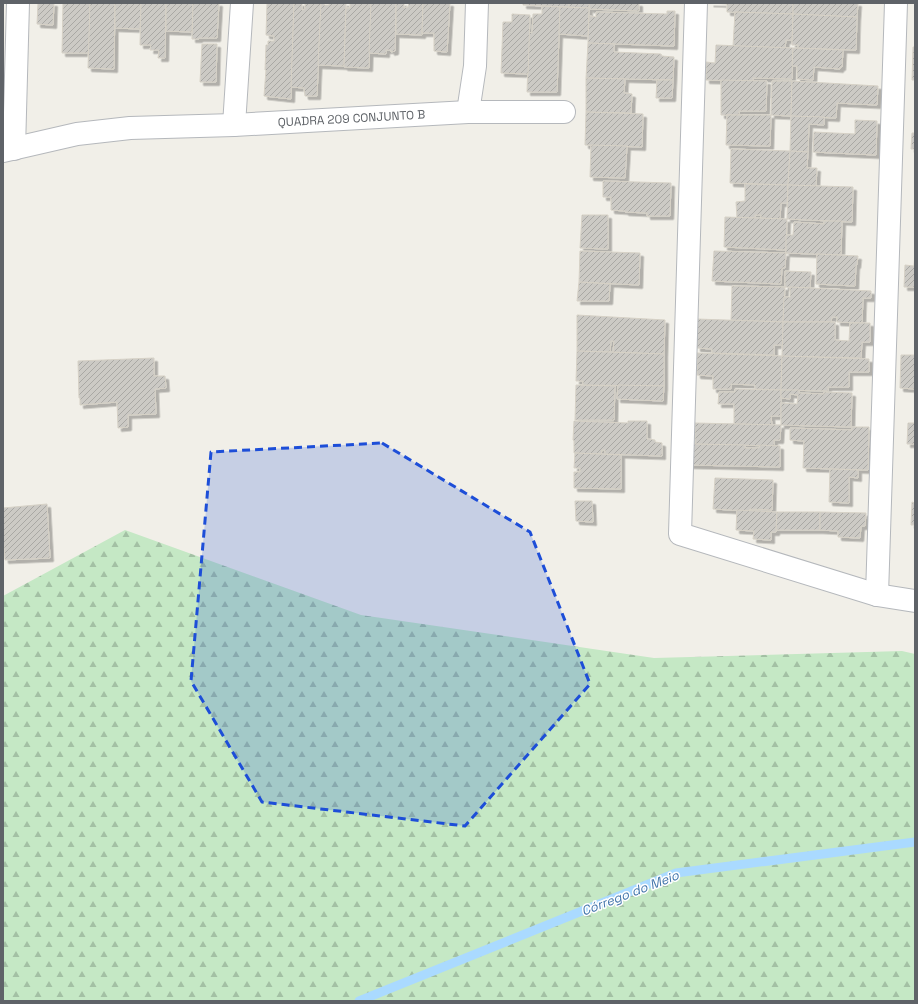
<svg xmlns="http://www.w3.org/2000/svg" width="918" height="1004" viewBox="0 0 918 1004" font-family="'Space Grotesk',sans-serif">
  <defs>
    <pattern id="forest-firs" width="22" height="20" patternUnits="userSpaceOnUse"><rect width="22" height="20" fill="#c5e8c5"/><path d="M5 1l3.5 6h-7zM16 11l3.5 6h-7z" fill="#a3c0a4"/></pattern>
    <pattern id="building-hatch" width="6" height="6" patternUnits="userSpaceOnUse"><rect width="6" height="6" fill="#cccac5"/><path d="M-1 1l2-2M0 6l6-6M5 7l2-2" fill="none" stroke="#a9a8a4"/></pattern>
    <filter id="shadow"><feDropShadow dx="3.5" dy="3.5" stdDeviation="0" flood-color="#0004"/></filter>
  </defs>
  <rect width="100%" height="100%" fill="#f1efe8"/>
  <polygon fill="url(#forest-firs)" points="125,530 361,615 654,658 902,651 915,654 915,1001 3,1001 3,596"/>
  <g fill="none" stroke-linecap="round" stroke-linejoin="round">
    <polyline stroke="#aadaff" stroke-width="9" points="359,1001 676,873 915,842"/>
  </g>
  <g fill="url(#building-hatch)" stroke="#d6d1c6" filter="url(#shadow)">
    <polygon points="38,3 54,3 53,25 37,24"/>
    <polygon points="63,3 90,3 89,53 62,53"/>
    <polygon points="90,3 115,3 114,69 88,68"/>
    <polygon points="115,3 141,3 140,29 115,28"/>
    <polygon points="141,3 166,3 165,58 158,58 159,50 150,50 151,45 140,45"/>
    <polygon points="166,3 193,3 192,32 166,31"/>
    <polygon points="193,3 219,3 217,38 199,38 199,39 192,39"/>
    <polygon points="267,3 294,3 291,99 264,96 266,70 265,70 266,45 268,45 268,41 274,41 274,36 266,35"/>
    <polygon points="294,3 302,3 302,10 305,9 305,3 321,3 317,96 305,96 304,88 291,87"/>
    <polygon points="321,3 325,3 324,5 329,5 329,3 346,3 344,66 318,65"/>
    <polygon points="350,3 371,3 369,68 344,67 346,8 350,8"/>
    <polygon points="371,3 396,3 395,51 391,52 391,50 386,50 386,54 369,53"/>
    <polygon points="396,3 404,3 404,8 408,7 409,3 406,3 423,3 422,35 396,34"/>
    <polygon points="423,3 450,3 447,52 434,51 434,33 422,33"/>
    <polygon points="523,3 569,3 569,7 523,5"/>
    <polygon points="569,3 589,3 589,8 569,7"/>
    <polygon points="589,3 639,3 639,11 590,9"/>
    <polygon points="710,3 793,3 793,14 727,12 727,4"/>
    <polygon points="793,3 858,3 857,17 793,14"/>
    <polygon points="542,6 560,7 557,92 527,92 529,32 532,33 533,14 542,14"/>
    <polygon points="560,7 589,8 588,36 559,34"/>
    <polygon points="667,11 675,11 674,46 588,43 589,16 596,17 596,12 667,14"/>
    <polygon points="735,12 793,14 792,40 786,40 785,48 733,46"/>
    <polygon points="512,14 530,15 528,74 501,73 503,22 512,22"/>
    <polygon points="793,14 857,17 856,50 798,48 798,45 792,45"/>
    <polygon points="588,43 614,44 614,52 661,54 662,56 674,57 673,80 586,78"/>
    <polygon points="202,44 217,44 216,82 200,82"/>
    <polygon points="716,45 793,48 792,79 753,78 753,81 706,80 706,62 715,63"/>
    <polygon points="913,47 915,47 915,80 912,80"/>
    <polygon points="793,48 843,50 842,67 840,67 840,69 814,67 813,80 797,79 797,66 792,66"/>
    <polygon points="586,78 625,79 624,93 632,94 631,113 586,112"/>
    <polygon points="657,80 673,80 672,98 656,98"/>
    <polygon points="721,80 767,81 766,111 739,111 739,115 721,115"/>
    <polygon points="772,81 792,81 791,116 771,115"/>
    <polygon points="792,81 878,86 877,105 837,103 836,118 791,116"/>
    <polygon points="586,112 643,114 642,147 585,145"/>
    <polygon points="727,115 771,115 770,146 726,145"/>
    <polygon points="791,116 824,117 824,125 809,124 808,152 790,151"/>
    <polygon points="855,120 877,121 876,155 813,152 814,132 855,134"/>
    <polygon points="912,133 915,133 915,149 911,149"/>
    <polygon points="591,145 627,146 625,178 590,177"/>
    <polygon points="731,149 790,151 788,185 730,183"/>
    <polygon points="790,151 808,152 807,168 817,168 816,186 788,185"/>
    <polygon points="603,181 671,183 670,216 647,216 647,213 625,212 625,211 611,210 611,197 603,197"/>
    <polygon points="745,184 788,185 787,203 781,203 780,219 761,218 761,215 755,215 755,218 737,218 736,202 745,201"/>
    <polygon points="788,185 853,187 852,222 787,219"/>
    <polygon points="582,215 608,215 608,249 580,248"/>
    <polygon points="725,217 787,219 786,250 724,247"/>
    <polygon points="824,221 842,221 841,255 786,253 786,235 793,235 794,222 824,224"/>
    <polygon points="580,251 640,253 639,285 579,282"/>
    <polygon points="714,251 786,253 785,268 782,268 781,284 712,281"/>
    <polygon points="915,252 915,287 904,287 905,265 914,266"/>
    <polygon points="817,254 858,256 857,265 856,265 855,286 816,284"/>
    <polygon points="785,271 811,272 810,288 785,287"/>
    <polygon points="579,282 610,284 609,301 577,301"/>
    <polygon points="732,286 785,287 783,322 731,320"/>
    <polygon points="790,287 871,291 871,298 863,298 862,323 837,322 837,317 832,317 831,322 783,322 784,297 790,297"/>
    <polygon points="577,315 665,320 664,354 613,352 614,341 611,341 610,352 577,351"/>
    <polygon points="697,319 783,322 783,345 774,345 774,355 712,353 712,349 697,348"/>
    <polygon points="783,323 783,322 835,322 835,340 849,341 850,323 870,323 870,342 862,342 861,358 782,356"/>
    <polygon points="577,351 664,354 664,386 583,385 583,381 576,381"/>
    <polygon points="697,353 782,356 781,390 755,389 755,385 731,384 731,389 713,389 713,376 697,375"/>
    <polygon points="901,355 915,355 915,389 900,388"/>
    <polygon points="782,356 869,359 869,372 849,372 849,387 828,387 828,391 781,390"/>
    <polygon points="154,358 154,376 165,376 166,388 155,389 156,414 128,415 128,427 118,428 117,402 80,405 80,398 79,398 78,361"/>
    <polygon points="576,385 615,386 614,420 575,420"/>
    <polygon points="618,385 664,386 663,401 617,399"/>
    <polygon points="735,389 781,390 781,416 771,416 772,425 734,424 734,404 718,404 719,392 735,392"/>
    <polygon points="781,390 799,390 799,393 824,394 824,392 852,393 851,427 781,425 781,403 797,404 798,395 790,394 790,399 781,398"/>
    <polygon points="574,421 628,423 628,421 647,421 647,439 655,440 655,442 662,443 662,456 605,454 605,450 602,450 601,454 574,453 574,441 573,440"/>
    <polygon points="695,423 781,425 780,440 774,440 774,446 695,444"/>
    <polygon points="908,423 915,423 915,444 907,444"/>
    <polygon points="852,427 869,427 868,470 803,468 804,441 790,440 790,428 852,430"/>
    <polygon points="691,444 745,445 745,448 759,448 760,445 780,446 780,467 690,465"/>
    <polygon points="575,453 621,455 621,489 574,488 574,472 580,472 580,468 574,468"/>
    <polygon points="830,469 858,470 858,478 849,477 849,503 829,502"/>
    <polygon points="715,478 773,480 772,510 750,509 749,511 713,509"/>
    <polygon points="575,501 592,501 593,522 576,521"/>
    <polygon points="912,502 915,503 915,525 911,525"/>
    <polygon points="47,504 50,558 5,560 3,537 3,508"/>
    <polygon points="737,510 777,512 776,532 771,532 771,540 753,539 754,531 736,530"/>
    <polygon points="777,512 820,512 820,530 776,530"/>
    <polygon points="820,512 866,513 865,526 861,526 860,538 838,537 838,531 820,530"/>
  </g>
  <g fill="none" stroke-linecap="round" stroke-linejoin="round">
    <defs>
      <g id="minor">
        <polyline points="696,3 680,534 877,595 915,601"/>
        <polyline points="468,112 475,66 477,3"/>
        <polyline points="234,125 242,3"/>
        <polyline points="14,149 18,3"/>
        <path id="s1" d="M3,151L77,134L130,128L234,125L468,112H564"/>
        <polyline points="877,595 896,3"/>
      </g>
    </defs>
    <use href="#minor" stroke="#b5b8bc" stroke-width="24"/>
    <use href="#minor" stroke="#fff" stroke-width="22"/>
  </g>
  <path fill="#1d4ed8" fill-opacity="0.2" stroke="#1d4ed8" stroke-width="3" stroke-dasharray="8 5" stroke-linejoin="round" d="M382,443L530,532L590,684L465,826L262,802L191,681L211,452Z"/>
  <g text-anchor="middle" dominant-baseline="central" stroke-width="3" stroke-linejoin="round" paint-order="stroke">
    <g font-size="12" fill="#5f6368" stroke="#fff">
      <text stroke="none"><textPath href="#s1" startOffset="351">QUADRA 209 CONJUNTO B</textPath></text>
    </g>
    <g font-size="13" font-style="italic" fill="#4174aa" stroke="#fff">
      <text transform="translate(630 893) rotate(-21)">Córrego do Meio</text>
    </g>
  </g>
  <rect width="918" height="1004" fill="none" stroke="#5f6368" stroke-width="8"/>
</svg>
